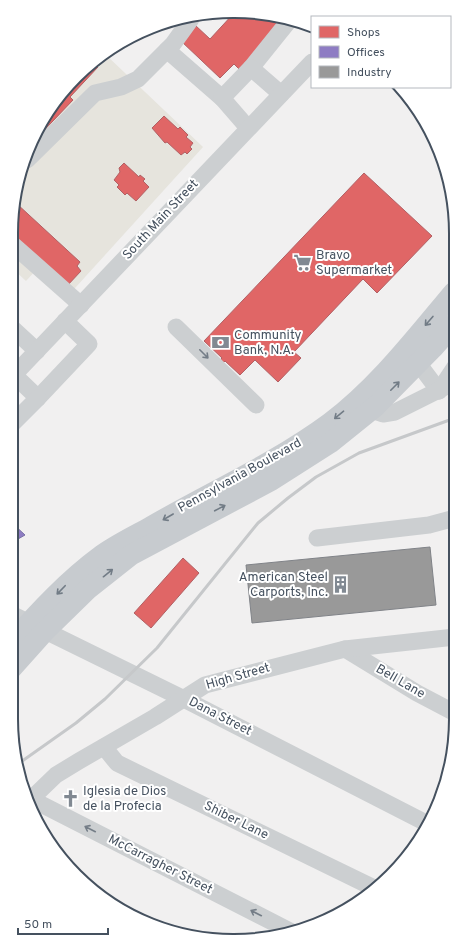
<svg xmlns="http://www.w3.org/2000/svg" width="467" height="952" viewBox="0 0 467 952" font-family="Overpass,sans-serif">
  <rect width="100%" height="100%" fill="#f1f0f0"/>
  <polygon fill="#e6e4dd" points="106,55 203,147 66,298 36,270 26,281 11,267 11,219 34,135 87,66"/>
  <g fill="#e06666" stroke="#b26064">
    <polygon points="248,11 285,21 239,69 234,64 220,78 181,41 195,25 210,39 234,13"/>
    <polygon points="93,62 98,67 70,97 73,100 32,143 34,135 87,66"/>
    <polygon points="164,116 178,129 180,127 188,135 186,137 193,143 190,147 192,149 187,154 185,152 181,155 167,142 165,143 152,128"/>
    <polygon points="124,163 139,177 140,175 145,179 143,181 149,187 136,201 127,193 125,195 117,187 119,185 114,180 120,172 119,168"/>
    <polygon points="364,173 432,236 377,293 363,279 294,352 301,358 278,382 255,360 240,375 225,361 222,364 219,361 222,358 204,341"/>
    <polygon points="16,203 80,262 77,266 81,271 66,287 11,236 11,219"/>
    <polygon points="183,558 199,573 151,628 134,613"/>
  </g>
  <polygon fill="#8e7cc3" stroke="#786fa5" points="11,522 25,535 11,543"/>
  <g fill="#999" stroke="#808388">
    <polygon points="430,547 436,605 252,623 246,565"/>
    <polygon points="13,733 20,739 15,743"/>
  </g>
  <g fill="none" stroke-linecap="round" stroke-linejoin="round">
    <g stroke="#cccfd1" stroke-width="17">
      <polyline points="167,50 222,98"/>
      <polyline points="251,68 288,22"/>
      <polyline points="248,128 222,98 251,68 281,94"/>
      <polyline points="27,160 95,93 121,87 138,79 173,44 191,19"/>
      <polyline points="11,243 81,305"/>
      <polyline points="11,327 37,351"/>
      <polyline points="176,327 256,405"/>
      <polyline points="418,363 439,391"/>
      <polyline points="14,375 38,398 89,344 65,321"/>
      <polyline points="11,378 312,62"/>
      <polyline points="439,391 455,367"/>
      <polyline points="371,410 383,414 395,412 455,382"/>
      <polyline points="11,425 38,398"/>
      <polyline points="317,538 429,525 455,518"/>
      <polyline points="11,614 184,699 428,824"/>
      <polyline points="345,649 417,693 455,713"/>
      <polyline points="104,747 117,763 374,888"/>
      <polyline points="31,799 290,931"/>
      <polyline points="29,801 56,775 79,761 155,717 205,685 345,649 455,637"/>
    </g>
    <g stroke="#c7cbcf" stroke-width="21">
      <path d="M11,643C39,611 68,580 102,555C116,545 132,537 147,529C208,493 273,465 330,423C378,387 416,337 454,292"/>
      <polyline points="11,669 45,631 88,589 131,555 272,480 330,443 376,406 433,348 454,324"/>
    </g>
    <polyline stroke="#c6c8ca" stroke-width="3" points="18,764 76,723 105,699 157,648 258,523 288,498 316,477 359,453 455,418"/>
  </g>
  <defs><path id="oneway-shaft" d="M-6 0H5M1.5-3L5.5 0L1.5 3" fill="none" stroke-width="1.6" stroke-linecap="round" stroke-linejoin="round"/></defs>
  <g stroke="#727c86">
    <use href="#oneway-shaft" transform="translate(429 321) rotate(131)"/>
    <use href="#oneway-shaft" transform="translate(395 386) rotate(-45)"/>
    <use href="#oneway-shaft" transform="translate(339 415) rotate(140)"/>
    <use href="#oneway-shaft" transform="translate(220 508) rotate(-28)"/>
    <use href="#oneway-shaft" transform="translate(168 517) rotate(150)"/>
    <use href="#oneway-shaft" transform="translate(108 573) rotate(-39)"/>
    <use href="#oneway-shaft" transform="translate(61 590) rotate(134)"/>
  </g>
  <g stroke="#747d87">
    <use href="#oneway-shaft" transform="translate(204 354) rotate(45)"/>
    <use href="#oneway-shaft" transform="translate(90 829) rotate(-153)"/>
    <use href="#oneway-shaft" transform="translate(256 913) rotate(-153)"/>
  </g>
  <defs>
    <symbol id="supermarket-bare" viewBox="-9 -9 18 18"><path d="M-6-5.5h2.5l.6 2H6L4.5 2H-2.5L-4.4-4H-6ZM-1.5 3.2a1.3 1.3 0 1 0 .1 0ZM3 3.2a1.3 1.3 0 1 0 .1 0Z" fill="#818992" stroke="#fff" stroke-width="2.5" paint-order="stroke"/></symbol>
    <symbol id="bank-bare" viewBox="-9 -9 18 18"><path d="M-6-4H6V4H-6ZM0-2.3a2.3 2.3 0 1 0 0 4.6a2.3 2.3 0 1 0 0-4.6Z" fill="#818992" stroke="#fff" stroke-width="2.5" paint-order="stroke"/></symbol>
    <symbol id="building-bare" viewBox="-9 -9 18 18"><path d="M-4-6H4V6H1V3H-1V6H-4ZM-2.5-4.3h1.7v1.8h-1.7ZM.8-4.3h1.7v1.8H.8ZM-2.5-1h1.7V.8h-1.7ZM.8-1h1.7V.8H.8Z" fill="#818992" stroke="#fff" stroke-width="2.5" paint-order="stroke"/></symbol>
    <symbol id="church-bare" viewBox="-9 -9 18 18"><path d="M-1.2-6h2.4v3.5h3.3v2.4h-3.3V6h-2.4V-.1h-3.3v-2.4h3.3Z" fill="#818992" stroke="#fff" stroke-width="2.5" paint-order="stroke"/></symbol>
  </defs>
  <g fill-rule="evenodd">
    <use href="#supermarket-bare" x="290" y="250" width="25" height="25"/>
    <use href="#bank-bare" x="208" y="330" width="25" height="25"/>
    <use href="#building-bare" x="328" y="572" width="25" height="25"/>
    <use href="#church-bare" x="58" y="786" width="25" height="25"/>
  </g>
  <g text-anchor="middle" dominant-baseline="central" stroke-width="4" stroke-linejoin="round" paint-order="stroke">
    <g font-size="13" fill="#45515f" stroke="#fff">
      <text transform="translate(161 220) rotate(-47)">South Main Street</text>
      <text transform="translate(240 476) rotate(-29)">Pennsylvania Boulevard</text>
      <text transform="translate(238 677) rotate(-16)">High Street</text>
      <text transform="translate(400 682) rotate(30)">Bell Lane</text>
      <text transform="translate(220 717) rotate(27)">Dana Street</text>
      <text transform="translate(236 821) rotate(26)">Shiber Lane</text>
      <text transform="translate(160 865) rotate(27)">McCarragher Street</text>
    </g>
    <g font-size="13" fill="#45515f" stroke="#fff" text-anchor="start">
      <text x="316" y="256">Bravo<tspan x="316" dy="15">Supermarket</tspan></text>
      <text x="234" y="336">Community<tspan x="234" dy="15">Bank, N.A.</tspan></text>
      <text x="328" y="578" text-anchor="end">American Steel<tspan x="328" dy="15">Carports, Inc.</tspan></text>
      <text x="83" y="792">Iglesia de Dios<tspan x="83" dy="15">de la Profecia</tspan></text>
    </g>
  </g>
  <path d="M0 0H467V952H0ZM233 18H234A215 215 0 0 1 449 233V719A215 215 0 0 1 234 934H233A215 215 0 0 1 18 719V233A215 215 0 0 1 233 18Z" fill="#fff" fill-rule="evenodd"/>
  <path fill="none" stroke="#45515f" stroke-width="2" d="M233 18H234A215 215 0 0 1 449 233V719A215 215 0 0 1 234 934H233A215 215 0 0 1 18 719V233A215 215 0 0 1 233 18Z"/>
  <rect x="311" y="16" width="140" height="72" fill="#ffffff" stroke="#b5b9bf"/>
  <rect x="319" y="26" width="20" height="12" fill="#e06666" stroke="#b5b9bf"/>
  <text x="347" y="36" font-size="12" fill="#45515f">Shops</text>
  <rect x="319" y="46" width="20" height="12" fill="#8e7cc3" stroke="#b5b9bf"/>
  <text x="347" y="56" font-size="12" fill="#45515f">Offices</text>
  <rect x="319" y="66" width="20" height="12" fill="#999999" stroke="#b5b9bf"/>
  <text x="347" y="76" font-size="12" fill="#45515f">Industry</text>
  <path d="M18 928v6h90v-6" fill="none" stroke="#45515f" stroke-width="2"/>
  <text x="24" y="928" font-size="12" fill="#45515f" stroke="#ffffff" stroke-width="3" paint-order="stroke">50 m</text>
</svg>
